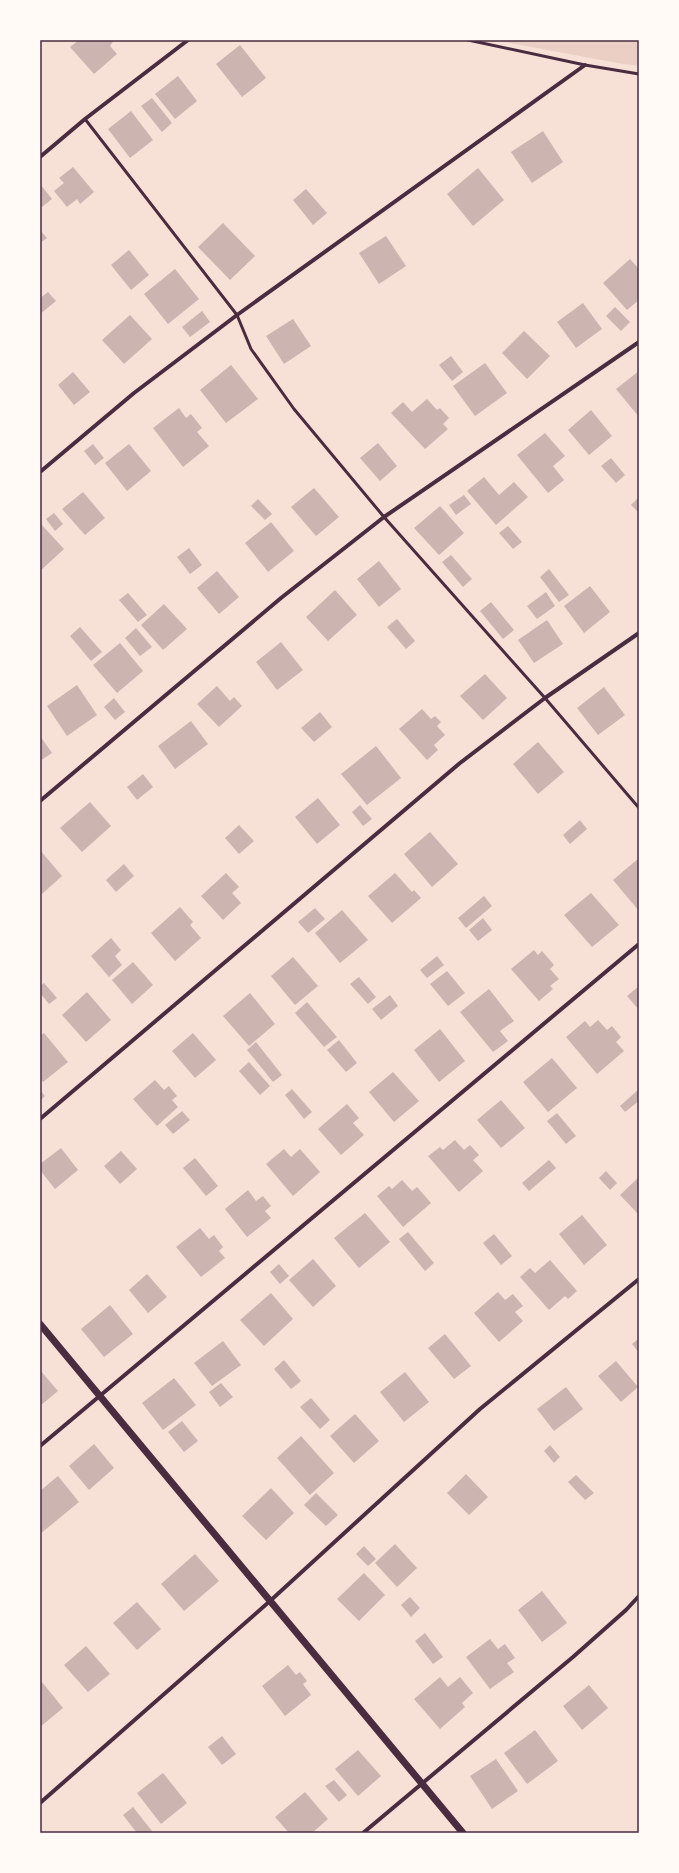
<svg xmlns="http://www.w3.org/2000/svg" width="679" height="1873" viewBox="0 0 679 1873" font-family="Commissioner,sans-serif">
  <rect width="100%" height="100%" fill="#f7e1d7"/>
  <polygon fill="#ebcfc5" points="493,40 639,40 639,66 623,64"/>
  <g fill="#ccb4b1">
    <polygon points="79,40 114,40 110,46 117,54 94,74 70,47"/>
    <polygon points="240,45 266,78 242,97 216,64"/>
    <polygon points="178,76 197,101 175,119 155,94"/>
    <polygon points="152,98 172,123 162,132 141,106"/>
    <polygon points="131,111 153,140 130,158 108,129"/>
    <polygon points="543,131 563,162 532,183 511,152"/>
    <polygon points="73,167 94,192 80,204 77,199 67,207 54,191 64,183 59,178"/>
    <polygon points="478,168 504,200 473,226 447,194"/>
    <polygon points="41,185 52,199 42,207 40,205"/>
    <polygon points="306,189 327,213 313,225 293,200"/>
    <polygon points="223,223 255,256 230,280 198,247"/>
    <polygon points="40,230 47,238 40,243"/>
    <polygon points="386,236 406,266 379,284 359,253"/>
    <polygon points="129,250 149,275 131,290 111,265"/>
    <polygon points="630,259 639,269 639,300 627,310 603,283"/>
    <polygon points="175,269 199,299 168,324 144,294"/>
    <polygon points="48,292 56,301 40,314 40,298"/>
    <polygon points="583,303 602,329 576,348 557,322"/>
    <polygon points="615,307 630,322 621,331 606,316"/>
    <polygon points="202,311 210,322 190,337 182,327"/>
    <polygon points="130,315 152,339 124,364 102,340"/>
    <polygon points="293,319 311,346 284,364 266,336"/>
    <polygon points="524,331 550,356 527,379 502,353"/>
    <polygon points="451,356 463,372 452,381 439,365"/>
    <polygon points="485,363 507,393 475,416 453,386"/>
    <polygon points="231,365 258,399 226,423 200,390"/>
    <polygon points="639,371 639,417 616,389"/>
    <polygon points="73,372 90,392 74,405 58,385"/>
    <polygon points="427,399 437,410 440,408 449,418 443,424 448,429 425,449 391,413 403,402 412,412"/>
    <polygon points="179,408 186,418 191,414 202,428 197,432 209,446 183,467 153,428"/>
    <polygon points="591,410 612,436 589,455 568,430"/>
    <polygon points="545,433 565,456 553,466 564,480 548,493 517,455"/>
    <polygon points="378,443 397,466 380,481 360,458"/>
    <polygon points="93,444 104,458 95,465 84,451"/>
    <polygon points="129,444 151,471 127,491 105,463"/>
    <polygon points="611,458 625,475 616,483 601,466"/>
    <polygon points="484,477 499,495 514,482 528,497 496,525 467,491"/>
    <polygon points="314,488 339,517 316,536 291,507"/>
    <polygon points="83,492 105,518 85,535 62,509"/>
    <polygon points="464,495 471,504 456,515 449,505"/>
    <polygon points="639,497 639,513 631,505"/>
    <polygon points="258,499 272,514 265,520 251,506"/>
    <polygon points="440,506 464,533 439,555 414,528"/>
    <polygon points="54,513 63,524 55,531 46,519"/>
    <polygon points="271,522 294,551 268,572 245,543"/>
    <polygon points="40,523 64,549 40,571"/>
    <polygon points="508,526 522,542 513,549 499,533"/>
    <polygon points="189,548 202,565 190,574 177,557"/>
    <polygon points="451,555 472,579 463,587 442,562"/>
    <polygon points="379,561 401,589 379,607 357,579"/>
    <polygon points="549,569 569,595 559,602 540,577"/>
    <polygon points="217,571 239,597 219,614 197,588"/>
    <polygon points="590,586 610,612 584,633 564,606"/>
    <polygon points="335,590 357,615 328,641 306,617"/>
    <polygon points="546,592 555,606 537,619 527,606"/>
    <polygon points="128,593 147,615 138,622 119,600"/>
    <polygon points="491,602 514,630 503,639 480,611"/>
    <polygon points="164,604 187,629 163,650 141,625"/>
    <polygon points="397,619 415,641 406,649 387,627"/>
    <polygon points="547,620 563,644 534,663 518,640"/>
    <polygon points="80,627 102,652 91,661 70,636"/>
    <polygon points="136,628 152,647 140,656 125,638"/>
    <polygon points="281,642 303,670 277,690 256,662"/>
    <polygon points="120,643 143,671 117,693 93,665"/>
    <polygon points="485,674 507,698 483,720 460,696"/>
    <polygon points="77,685 97,715 67,736 47,706"/>
    <polygon points="217,686 230,701 234,697 242,706 219,727 197,704"/>
    <polygon points="604,687 625,715 598,735 577,708"/>
    <polygon points="114,698 125,712 115,720 104,707"/>
    <polygon points="422,709 431,719 435,716 441,722 437,726 445,735 434,745 438,750 427,760 399,729"/>
    <polygon points="320,712 332,727 314,742 301,728"/>
    <polygon points="191,721 208,744 175,769 158,746"/>
    <polygon points="40,736 52,753 40,761"/>
    <polygon points="538,742 564,772 538,794 513,764"/>
    <polygon points="376,746 401,778 367,805 341,774"/>
    <polygon points="143,774 153,787 137,800 127,787"/>
    <polygon points="318,798 340,825 317,844 295,817"/>
    <polygon points="90,802 111,826 82,852 60,828"/>
    <polygon points="360,805 372,819 363,826 352,812"/>
    <polygon points="580,820 587,829 570,844 563,835"/>
    <polygon points="239,825 254,841 239,854 225,838"/>
    <polygon points="430,832 458,864 432,887 404,854"/>
    <polygon points="40,850 62,876 42,894 40,892"/>
    <polygon points="639,858 639,911 613,880"/>
    <polygon points="124,864 134,876 116,892 106,880"/>
    <polygon points="226,873 239,887 232,893 241,903 223,920 201,896"/>
    <polygon points="395,873 412,892 414,890 421,898 392,923 368,896"/>
    <polygon points="591,893 619,925 592,947 564,915"/>
    <polygon points="484,896 492,906 466,928 458,918"/>
    <polygon points="180,907 193,922 190,925 201,938 175,961 151,933"/>
    <polygon points="315,908 325,919 308,933 298,922"/>
    <polygon points="342,910 368,940 340,963 315,933"/>
    <polygon points="483,918 492,930 478,941 469,930"/>
    <polygon points="111,938 121,950 115,956 122,965 109,977 91,956"/>
    <polygon points="534,950 538,955 542,951 554,965 550,969 559,979 550,986 553,989 539,1001 511,969"/>
    <polygon points="437,956 444,965 427,978 420,970"/>
    <polygon points="293,957 318,986 295,1005 271,976"/>
    <polygon points="133,962 153,985 132,1004 112,980"/>
    <polygon points="447,971 465,993 448,1006 430,984"/>
    <polygon points="359,977 376,997 368,1004 350,984"/>
    <polygon points="44,983 57,998 49,1004 40,993 40,986"/>
    <polygon points="639,986 639,1010 627,996"/>
    <polygon points="489,989 514,1021 500,1031 508,1041 493,1052 460,1012"/>
    <polygon points="87,992 111,1020 86,1042 62,1015"/>
    <polygon points="250,993 275,1024 249,1046 223,1016"/>
    <polygon points="390,995 398,1006 381,1020 372,1009"/>
    <polygon points="307,1002 337,1037 324,1047 295,1013"/>
    <polygon points="598,1020 607,1030 612,1026 621,1037 616,1042 624,1051 597,1074 566,1037 585,1021 590,1027"/>
    <polygon points="440,1029 465,1061 439,1082 414,1050"/>
    <polygon points="44,1033 68,1062 43,1082 40,1078 40,1036"/>
    <polygon points="193,1033 216,1060 195,1078 172,1051"/>
    <polygon points="339,1040 357,1063 346,1072 327,1050"/>
    <polygon points="256,1042 282,1075 273,1082 247,1050"/>
    <polygon points="552,1058 577,1088 548,1112 523,1082"/>
    <polygon points="249,1062 270,1086 260,1095 239,1071"/>
    <polygon points="393,1072 419,1101 394,1122 369,1092"/>
    <polygon points="155,1080 164,1090 169,1086 177,1096 172,1100 178,1107 157,1126 133,1099"/>
    <polygon points="292,1089 312,1112 304,1119 285,1095"/>
    <polygon points="639,1089 639,1101 625,1112 620,1106"/>
    <polygon points="40,1090 45,1096 40,1101"/>
    <polygon points="501,1100 525,1128 501,1148 477,1120"/>
    <polygon points="347,1104 359,1118 353,1123 364,1135 341,1155 318,1129"/>
    <polygon points="182,1111 190,1120 173,1134 165,1125"/>
    <polygon points="557,1113 576,1136 566,1144 547,1121"/>
    <polygon points="455,1140 464,1150 470,1145 479,1155 473,1160 483,1171 459,1192 428,1156 440,1147 443,1150"/>
    <polygon points="61,1148 78,1170 55,1189 40,1170 40,1164"/>
    <polygon points="284,1149 291,1157 300,1149 320,1172 293,1196 266,1164"/>
    <polygon points="121,1151 137,1169 120,1184 104,1166"/>
    <polygon points="195,1158 218,1186 206,1196 183,1168"/>
    <polygon points="549,1160 556,1168 529,1191 522,1183"/>
    <polygon points="606,1171 617,1183 610,1190 599,1178"/>
    <polygon points="639,1177 639,1215 620,1195"/>
    <polygon points="402,1180 412,1191 417,1187 431,1203 403,1227 377,1196 389,1186 392,1189"/>
    <polygon points="248,1190 256,1201 263,1196 271,1206 265,1211 271,1218 247,1237 225,1209"/>
    <polygon points="365,1213 390,1242 359,1268 334,1238"/>
    <polygon points="582,1215 607,1245 584,1265 559,1234"/>
    <polygon points="200,1228 209,1239 214,1235 223,1247 219,1251 225,1258 201,1277 176,1247"/>
    <polygon points="408,1232 434,1263 425,1271 399,1239"/>
    <polygon points="494,1234 512,1256 501,1265 483,1243"/>
    <polygon points="313,1259 336,1286 313,1307 289,1280"/>
    <polygon points="550,1260 577,1291 568,1299 565,1296 549,1310 520,1277 530,1268 535,1273"/>
    <polygon points="279,1264 289,1276 280,1284 270,1272"/>
    <polygon points="147,1274 167,1297 148,1313 129,1290"/>
    <polygon points="498,1292 505,1300 513,1294 523,1306 515,1312 523,1321 499,1342 474,1313"/>
    <polygon points="271,1293 293,1319 264,1346 240,1320"/>
    <polygon points="110,1305 133,1334 104,1357 81,1329"/>
    <polygon points="445,1334 471,1366 454,1379 428,1348"/>
    <polygon points="639,1338 639,1353 632,1344"/>
    <polygon points="223,1341 241,1365 212,1386 194,1363"/>
    <polygon points="284,1360 301,1381 291,1389 274,1369"/>
    <polygon points="616,1361 638,1387 621,1402 598,1376"/>
    <polygon points="40,1370 58,1391 40,1406"/>
    <polygon points="405,1372 429,1402 404,1422 380,1392"/>
    <polygon points="174,1378 196,1405 163,1430 142,1403"/>
    <polygon points="221,1383 233,1397 220,1407 209,1392"/>
    <polygon points="566,1387 583,1409 554,1431 537,1409"/>
    <polygon points="311,1398 330,1420 320,1429 300,1407"/>
    <polygon points="355,1414 379,1441 354,1463 330,1436"/>
    <polygon points="182,1421 198,1441 184,1452 168,1432"/>
    <polygon points="301,1436 334,1473 310,1495 277,1458"/>
    <polygon points="94,1444 114,1468 89,1490 69,1466"/>
    <polygon points="550,1445 560,1457 554,1463 544,1451"/>
    <polygon points="466,1474 488,1497 469,1515 447,1493"/>
    <polygon points="576,1475 594,1493 585,1500 568,1482"/>
    <polygon points="58,1476 79,1502 40,1534 40,1491"/>
    <polygon points="271,1488 294,1513 266,1540 242,1516"/>
    <polygon points="316,1493 338,1515 326,1526 304,1505"/>
    <polygon points="395,1544 417,1568 397,1587 375,1563"/>
    <polygon points="364,1546 376,1559 368,1566 356,1554"/>
    <polygon points="195,1554 219,1581 184,1611 161,1584"/>
    <polygon points="364,1573 385,1595 359,1621 337,1599"/>
    <polygon points="542,1591 567,1623 542,1642 518,1610"/>
    <polygon points="410,1597 420,1608 411,1617 401,1605"/>
    <polygon points="137,1602 161,1629 137,1650 113,1623"/>
    <polygon points="425,1633 443,1657 433,1664 415,1641"/>
    <polygon points="490,1639 498,1649 505,1644 515,1658 507,1663 514,1672 490,1689 466,1657"/>
    <polygon points="86,1646 110,1674 88,1692 64,1665"/>
    <polygon points="288,1665 296,1675 300,1672 307,1681 303,1684 311,1695 285,1716 262,1686"/>
    <polygon points="440,1677 448,1687 460,1677 473,1693 462,1703 465,1707 440,1729 414,1699"/>
    <polygon points="42,1682 63,1708 40,1727 40,1683"/>
    <polygon points="589,1685 608,1708 582,1730 563,1706"/>
    <polygon points="535,1730 558,1761 527,1784 504,1753"/>
    <polygon points="222,1736 236,1754 222,1765 208,1747"/>
    <polygon points="358,1750 381,1776 358,1796 335,1769"/>
    <polygon points="496,1759 518,1791 492,1809 470,1776"/>
    <polygon points="163,1773 187,1803 161,1824 137,1793"/>
    <polygon points="334,1780 347,1795 339,1802 325,1786"/>
    <polygon points="305,1792 328,1819 312,1833 289,1833 275,1817"/>
    <polygon points="133,1807 152,1831 150,1833 137,1833 123,1815"/>
  </g>
  <g fill="none" stroke-linecap="round" stroke-linejoin="round">
    <g stroke="#4a2c40" stroke-width="3">
      <polyline points="468,40 585,65 639,74"/>
      <polyline points="85,119 237,315 251,349 294,409 384,517 545,698 639,808"/>
    </g>
    <g stroke="#4a2c40" stroke-width="4">
      <polyline points="40,157 85,119 188,40"/>
      <polyline points="40,472 134,393 237,315 585,65"/>
      <polyline points="40,801 281,598 384,517 639,342"/>
      <polyline points="40,1119 460,763 545,698 639,633"/>
      <polyline points="40,1446 639,944"/>
      <polyline points="40,1803 270,1601 480,1409 639,1279"/>
      <polyline points="363,1833 573,1657 626,1610 639,1596"/>
    </g>
    <polyline stroke="#4a2c40" stroke-width="7" points="40,1324 463,1833"/>
  </g>
  <rect width="679" height="1873" fill="none" stroke="#fffaf5" stroke-width="82"/>
  <rect x="41" y="41" width="597" height="1791" fill="none" stroke="#4a2c40" stroke-width="1.5"/>
</svg>
